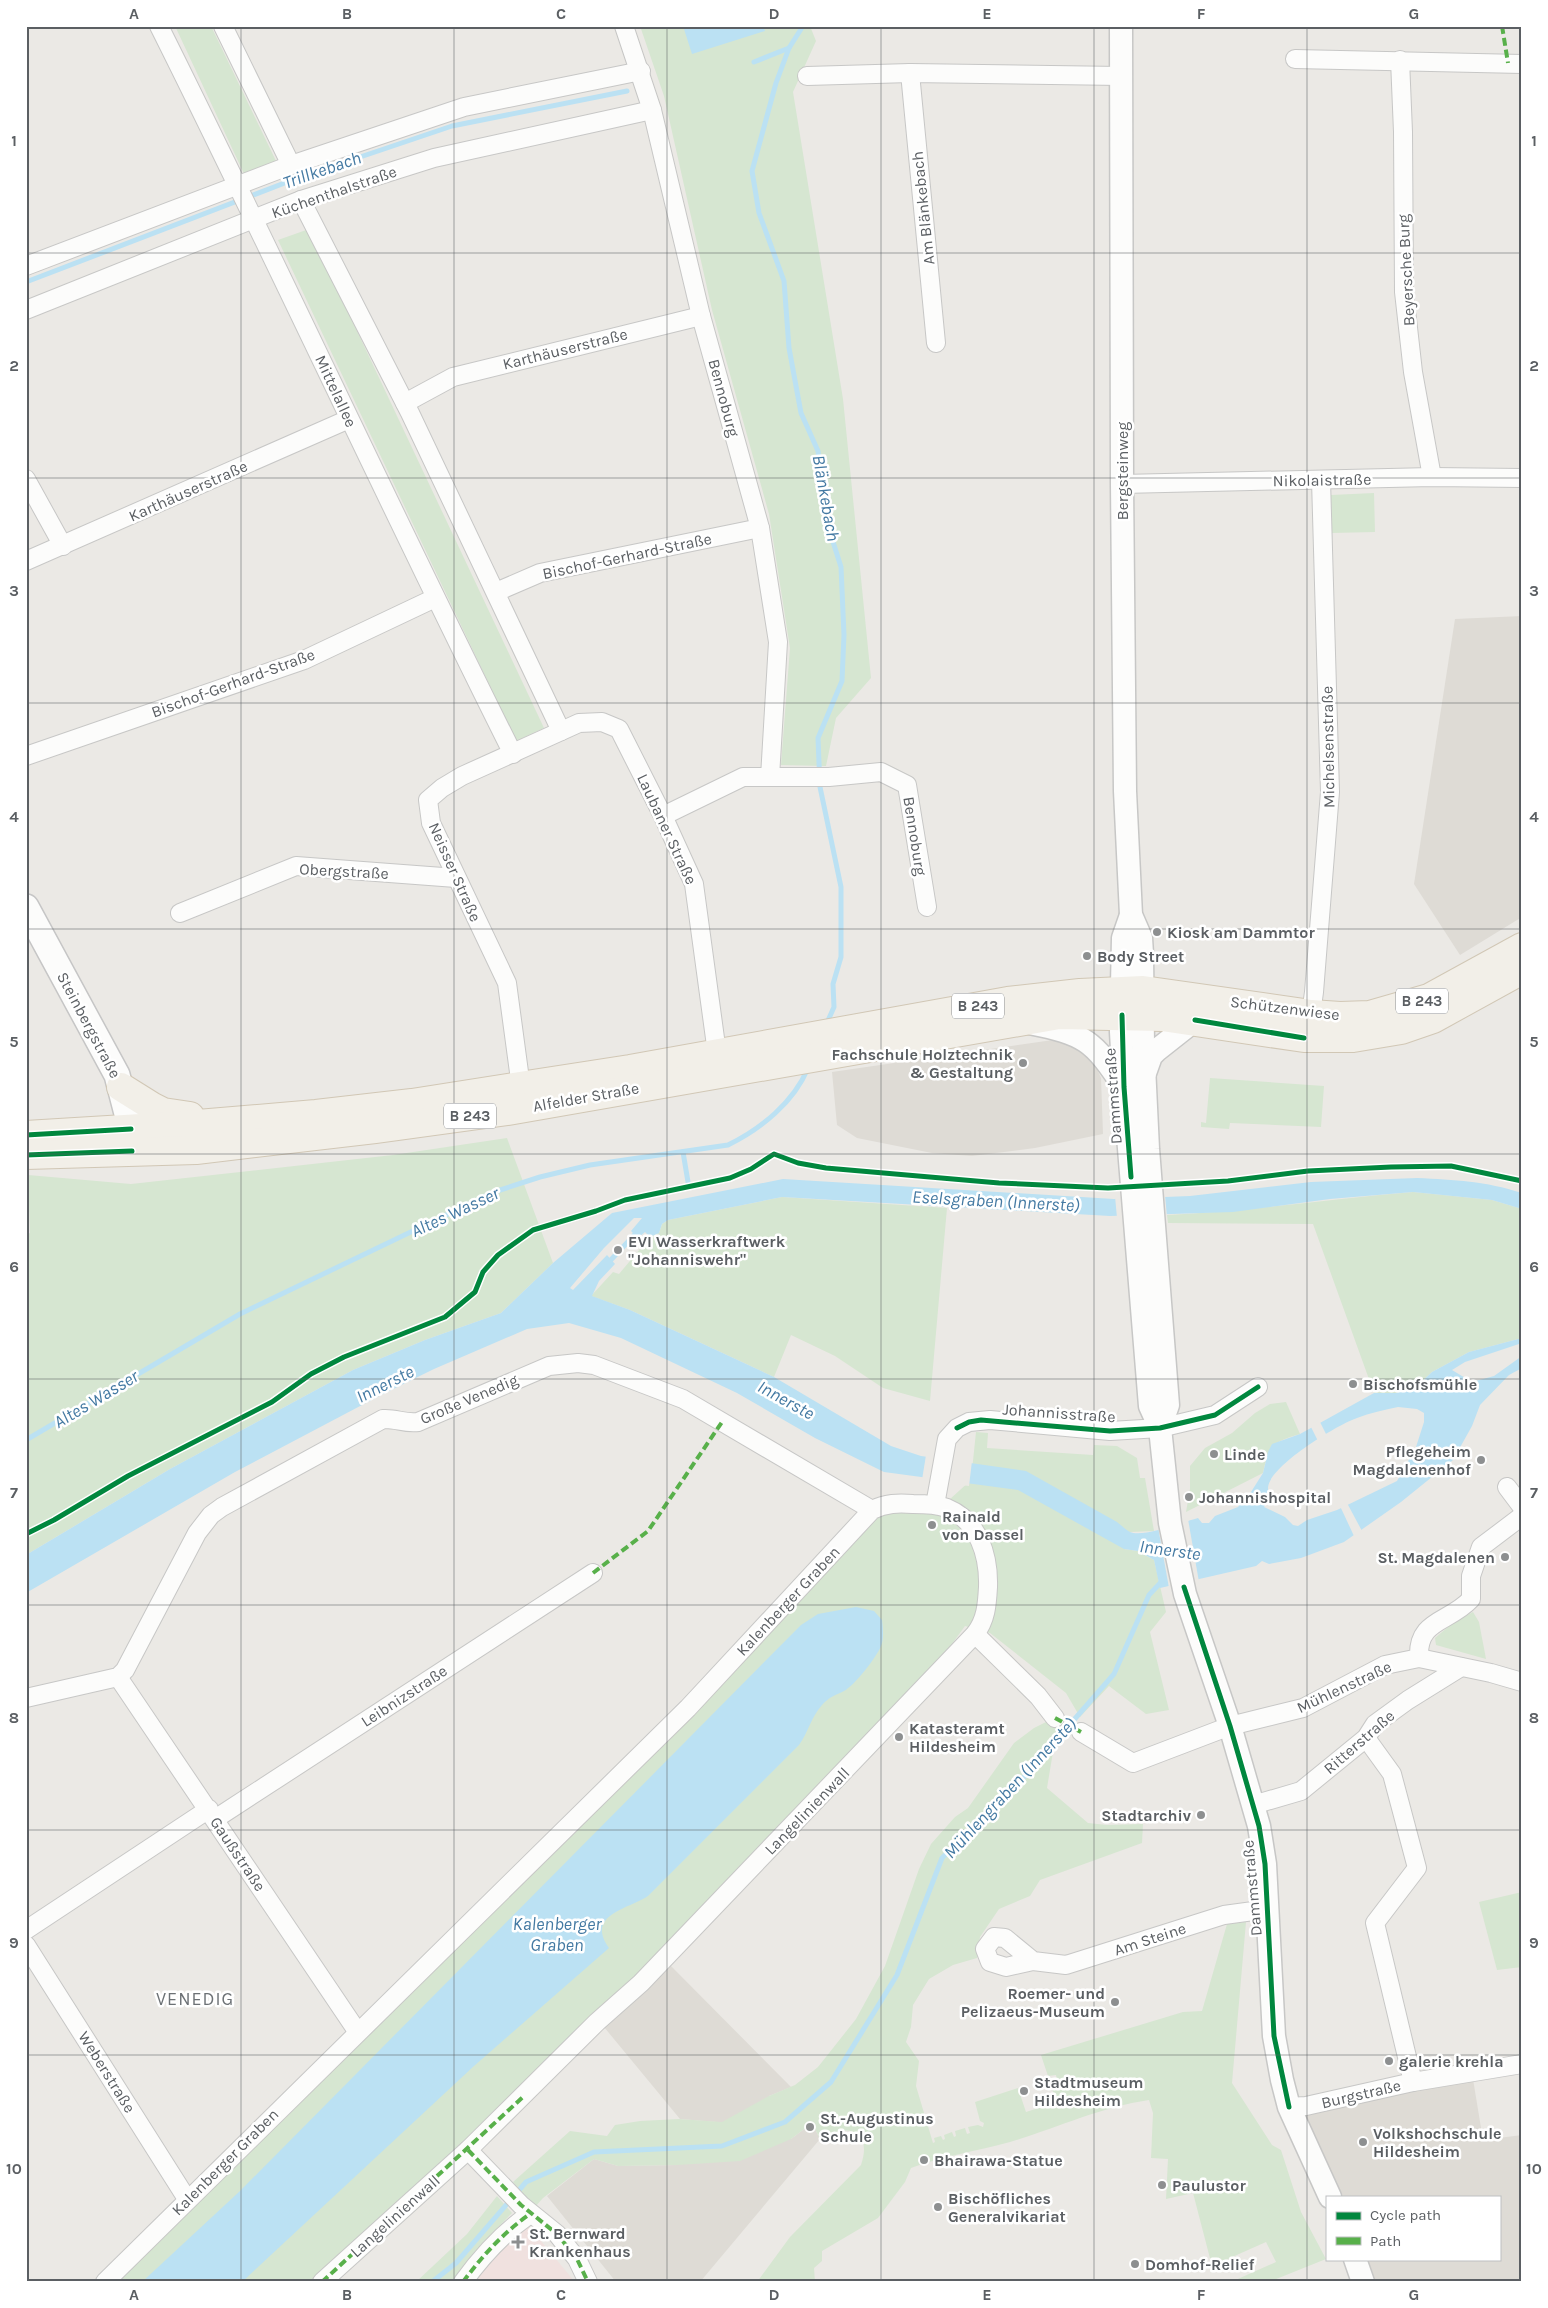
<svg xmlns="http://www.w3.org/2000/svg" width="1548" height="2308" viewBox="0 0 1548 2308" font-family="Karla,sans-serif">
  <rect width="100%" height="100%" fill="#ebe9e5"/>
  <g fill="#dedbd5">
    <polygon points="1522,616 1522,917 1460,955 1414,884 1455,619"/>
    <polygon points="1060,1039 1093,1060 1101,1078 1103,1134 1035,1148 972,1156 932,1153 857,1138 837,1125 832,1072"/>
    <polygon points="671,1966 791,2087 769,2096 791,2139 812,2123 820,2139 700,2282 616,2282 547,2196 594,2159 618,2166 678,2165 716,2122 680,2119 604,2027"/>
    <polygon points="1472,2073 1483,2140 1522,2135 1522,2282 1359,2282 1352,2259 1499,2259 1499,2197 1327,2197 1294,2109"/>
  </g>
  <polygon fill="#f0e1df" points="517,2212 575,2282 456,2282 471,2271"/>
  <g fill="#d6e6d1">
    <polygon points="175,26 211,26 277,163 245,176"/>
    <polygon points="640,26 810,26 816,41 793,92 843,399 871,678 836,718 826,766 781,765 790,648 769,514 712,310 664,96"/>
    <polygon points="309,229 544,728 516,741 278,240"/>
    <polygon points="1374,493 1375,532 1332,533 1331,495"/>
    <polygon points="1210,1078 1324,1086 1321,1127 1230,1123 1229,1129 1201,1127 1201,1122 1206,1123"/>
    <polygon points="507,1138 553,1263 501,1313 425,1340 353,1370 170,1469 26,1555 26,1234 30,1233 28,1175 131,1184 393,1155"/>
    <path d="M1413,1192L1492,1200L1522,1209V1338L1469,1352L1432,1372L1416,1387L1396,1393H1374L1313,1224L1168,1223L1167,1215C1249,1211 1331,1199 1413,1192Z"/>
    <polygon points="782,1197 947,1208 930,1401 883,1388 835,1356 791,1335 774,1377 630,1310 591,1296 613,1272 619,1274 650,1237 659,1233 662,1224 668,1220"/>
    <path d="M1286,1402L1300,1434C1273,1442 1269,1445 1263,1473L1186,1512L1190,1489V1466L1205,1448L1232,1433L1255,1413L1270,1404Z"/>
    <polygon points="976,1432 988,1433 987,1448 1093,1455 1094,1445 1117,1446 1137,1458 1140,1478 1145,1478 1154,1531 1130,1532 1124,1549 1138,1551 1154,1560 1166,1612 1150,1632 1169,1710 1146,1714 1109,1686 1080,1717 1066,1693 990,1633 965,1626 936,1666 660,1954 464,2146 312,2282 107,2282 873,1511 949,1500 971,1480"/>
    <polygon points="1473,1612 1479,1622 1486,1659 1436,1645 1435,1638 1454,1622"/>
    <path d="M1048,1721L1071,1733L1053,1752L1047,1788L1088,1823L1107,1825L1143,1824L1142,1843L1040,1880L1030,1896L999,1909L980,1937L977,1958L953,1965L929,1979L913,2005L911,2027L906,2042L919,2061L916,2086L933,2143L935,2142L934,2138L941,2136L943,2140L945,2139L944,2135L952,2132L954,2137L956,2136L955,2131L965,2128L967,2134L970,2133L968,2127L978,2125L983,2127L984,2123L980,2121L975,2102L1018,2088L1026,2112L1057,2102L1051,2086L1058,2084L1056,2075L1048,2076L1041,2055L1183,2012L1202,2011L1227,1924L1246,1922L1232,2083L1272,2145L1281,2150L1301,2212L1326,2259L1269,2282H1231L1276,2262L1266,2242L1212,2266L1193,2193L1166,2199L1168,2159L1151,2158L1153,2113L1149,2100C1101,2107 1057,2128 1010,2142C977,2151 943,2156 911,2168L905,2182L878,2218L822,2251V2261L814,2268L815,2282H757L790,2237L861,2165C873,2130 847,2122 820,2139L812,2123L791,2139L740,2161L678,2165L618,2166L594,2159L543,2198L535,2207L513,2182L570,2131L607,2136L615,2125L640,2121L679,2119L722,2122L769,2096L795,2085L818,2067L856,2019L885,1966L919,1869L931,1844L955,1817L968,1808L1014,1743L1034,1728Z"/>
    <polygon points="1522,1892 1522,1967 1497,1970 1479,1902"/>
    <polygon points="497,2196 512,2213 477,2249 452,2282 416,2282 467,2234"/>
  </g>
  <g fill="#bbe1f3" fill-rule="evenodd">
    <polygon points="683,26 763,26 765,31 692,54"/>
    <path d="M1417,1178C1455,1180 1485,1181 1522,1193V1209L1492,1200L1413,1192L1330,1199L1233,1212L1110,1216L782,1197L668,1220L662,1224L659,1233L650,1237L645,1232L638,1238L631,1231L642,1218H634L604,1248L570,1288L573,1290L607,1255L615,1264L599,1281L592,1296L630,1310L774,1377L891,1446L921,1456L1026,1471L1117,1522C1121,1525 1126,1530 1130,1532C1143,1538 1183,1522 1198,1518L1202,1523H1209L1215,1516L1238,1507L1251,1492L1263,1473L1268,1452L1272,1444L1300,1434L1374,1393H1396L1416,1387L1432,1372L1469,1352L1522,1338V1343L1465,1362L1452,1370L1472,1382L1494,1376L1522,1356V1368L1509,1375L1480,1405L1472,1426L1453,1460L1401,1502L1344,1542L1301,1558L1269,1564L1262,1561L1256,1566L1160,1588L1154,1560L1138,1551L1124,1549L1018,1490L884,1472L815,1438L737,1393L621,1338L569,1323L527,1329L434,1369L381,1395L235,1472L26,1593V1555L170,1469L353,1370L425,1340L501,1313L553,1263L612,1213L783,1179L1114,1199L1190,1196L1311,1182ZM1398,1407L1417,1409L1424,1413V1422L1416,1447L1397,1481L1337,1510L1307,1520L1298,1526L1293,1525L1285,1517L1264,1507L1270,1496C1270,1493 1268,1491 1268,1488C1269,1466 1337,1425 1357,1418C1370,1413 1384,1410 1398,1407Z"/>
    <path d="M856,1607L874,1611L882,1620C883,1628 884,1639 881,1646C876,1658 855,1685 844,1691C836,1695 829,1697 822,1705C811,1717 808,1733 799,1745L648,1896C628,1909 585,1915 609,1948L474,2066L242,2282H142L240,2191L801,1625L818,1614Z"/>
  </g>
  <g fill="#ebe9e5">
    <polygon points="1165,1195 1167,1217 1117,1218 1115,1196"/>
    <polygon points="1319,1420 1327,1436 1318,1441 1310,1425"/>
    <polygon points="926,1455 972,1461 969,1486 922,1480"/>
    <polygon points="1347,1503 1362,1531 1354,1536 1340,1506"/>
    <polygon points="1188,1519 1199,1582 1169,1588 1158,1527"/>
  </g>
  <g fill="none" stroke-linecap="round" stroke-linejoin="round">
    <g stroke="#bbe1f3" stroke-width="5">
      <polyline points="803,26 789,48 776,83 752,171 759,213 784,281 789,348 801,413 818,451 828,526 841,567 844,635 842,681 818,738 820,787 841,887 841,957 833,984 834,1007 826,1025"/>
      <polyline points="754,62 789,48"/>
      <polyline points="26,282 295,179 452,126 627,91"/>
      <polyline points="683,1152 688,1182"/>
      <polyline points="607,1264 639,1230"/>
      <path d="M26,1440L240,1314L494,1192L540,1177L590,1165L728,1145C761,1129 794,1102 808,1068"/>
      <polyline points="432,2282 456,2263 526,2182 594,2152 722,2146 785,2122 831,2082 897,1975 942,1858 1024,1777 1114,1674 1149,1595 1164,1579"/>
    </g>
    <defs>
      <g id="minor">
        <path d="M159,26C280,268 392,513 513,754"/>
        <polyline points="223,26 291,165"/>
        <polyline points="624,26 652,110 701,316 760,528 778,642 770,777"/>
        <polyline points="1295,59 1522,64"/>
        <polyline points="1400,60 1403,132 1404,292 1413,372 1432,477"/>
        <polyline points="910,73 936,343"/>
        <polyline points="807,76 910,73 1121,76"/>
        <polyline points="301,200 410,413 561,731"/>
        <polyline points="26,266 291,165 464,107 641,71"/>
        <polyline points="26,310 301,200 434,158 652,110"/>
        <polyline points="405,403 453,377 701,316"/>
        <polyline points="26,479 63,546"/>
        <polyline points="1122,484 1432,477 1522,478"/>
        <polyline points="26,561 349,419"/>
        <polyline points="496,592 540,573 760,528"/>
        <polyline points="26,756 304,660 435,598"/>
        <polyline points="663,816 743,777 829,777 881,772 907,785 927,907"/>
        <polyline points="180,913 296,866 456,878"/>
        <polyline points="1311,1014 1314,992 1330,792 1321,480"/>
        <polyline points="521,1087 507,983 431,823 428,800 442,788 462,776 579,723 602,722 619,729 663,816 694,884 717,1053"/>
        <polyline points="1507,1487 1522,1507"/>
        <polyline points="935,1505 947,1439 957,1428 969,1422 990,1420 1110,1431 1160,1428 1215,1415 1258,1387"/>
        <polyline points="975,1634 1038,1696 1055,1718"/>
        <polyline points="1419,1658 1491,1673 1522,1682"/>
        <polyline points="118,1677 357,2031"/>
        <path d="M26,1698L118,1677L125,1670L197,1533L211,1515L222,1507L383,1419C396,1418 405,1424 418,1422L549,1366L578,1363L594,1365L683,1399L872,1510"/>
        <path d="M1081,1732L1133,1763L1230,1726L1303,1708L1385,1665L1419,1658C1417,1619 1449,1623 1471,1599V1576L1481,1547L1522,1516"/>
        <polyline points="1366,1738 1392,1774 1417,1868 1375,1923 1413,2082"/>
        <polyline points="1253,1805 1301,1791 1366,1738 1375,1724 1408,1700 1461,1667"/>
        <polyline points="215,1819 593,1573"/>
        <polyline points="26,1930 209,1809"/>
        <polyline points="26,1945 187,2199"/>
        <polyline points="1033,1961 1005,1938 994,1937 985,1949 990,1962 1006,1967 1033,1961 1066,1965 1224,1915 1268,1909"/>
        <polyline points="1289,2107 1306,2106 1413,2082 1522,2064"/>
        <polyline points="468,2150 521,2205 557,2234 577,2259 588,2282"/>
        <path d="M105,2282L688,1708L872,1510C886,1503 898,1503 913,1504C924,1504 936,1504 947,1508C979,1521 989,1556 988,1587C987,1605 986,1620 975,1634L641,1983L597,2022L468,2150L322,2282"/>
        <path d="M463,2282C482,2256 504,2232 530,2214"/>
      </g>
      <g id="tertiary">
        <polyline points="1121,26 1122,484 1125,791 1131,915 1141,938 1142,954 1143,1045 1148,1149 1168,1405 1160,1428"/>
        <polyline points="1131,915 1123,938 1121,1032 1124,1087 1150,1406 1160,1428 1170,1523 1185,1594 1230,1726 1259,1826 1265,1864 1274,2036 1282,2080 1289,2107 1330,2197"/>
        <path d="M1029,1023C1085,1034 1093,1040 1124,1087"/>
        <polyline points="1145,1073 1151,1056 1157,1050 1195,1020"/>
        <polyline points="1355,2259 1363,2282"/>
      </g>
      <polyline id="secondary" points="26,907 117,1075 131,1129 132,1148"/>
      <g id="primary">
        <polyline points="121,1087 153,1107 163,1112 190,1116"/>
        <polyline points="26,1135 174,1126 316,1114 412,1103 630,1069 1008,1001 1080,993 1143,990 1311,1014 1340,1016 1370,1015 1429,998 1522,947"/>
        <polyline points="26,1155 196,1150 375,1129 508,1111 1059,1015 1162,1017 1304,1038 1353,1038 1401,1030 1433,1019 1522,970"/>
      </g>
    </defs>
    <use href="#minor" stroke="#c7c7c6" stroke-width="20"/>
    <use href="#tertiary" stroke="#c7c7c6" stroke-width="25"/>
    <use href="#secondary" stroke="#c6c6c6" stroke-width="28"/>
    <use href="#primary" stroke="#d1c7b5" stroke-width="30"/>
    <use href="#minor" stroke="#fcfcfb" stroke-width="18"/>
    <use href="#tertiary" stroke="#fcfcfb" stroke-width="22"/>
    <use href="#secondary" stroke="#fcfcfb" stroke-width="25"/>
    <use href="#primary" stroke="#f2efe8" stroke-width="28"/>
    <g stroke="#58b04a" stroke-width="4" stroke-dasharray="8 4" stroke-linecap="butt">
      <polyline points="1502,26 1508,63"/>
      <polyline points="26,1233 28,1233"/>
      <polyline points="593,1573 648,1531 722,1422"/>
      <polyline points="1055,1718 1081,1732"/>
      <polyline points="468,2150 521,2205 557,2234 577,2259 588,2282"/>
      <polyline points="322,2282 524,2096"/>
      <path d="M463,2282C482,2256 504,2232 530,2214"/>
    </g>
    <defs>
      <g id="cycleway">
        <polyline points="1122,1015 1124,1087 1131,1177"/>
        <polyline points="1195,1020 1304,1038"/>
        <polyline points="26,1135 131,1129"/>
        <polyline points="26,1155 132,1151"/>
        <polyline points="957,1428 969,1422 981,1420 1110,1431 1160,1428 1215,1415 1258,1387"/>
        <polyline points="26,1534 54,1520 128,1476 272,1402 311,1374 344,1357 445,1317 475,1292 483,1272 498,1255 533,1230 596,1211 625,1200 730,1178 751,1169 774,1154 798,1163 826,1168 999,1183 1108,1188 1228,1181 1308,1171 1391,1167 1451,1166 1522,1181"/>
        <polyline points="1184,1587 1230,1726 1259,1826 1265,1864 1274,2036 1289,2107"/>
      </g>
    </defs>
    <use href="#cycleway" stroke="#fff" stroke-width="8"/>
    <use href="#cycleway" stroke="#00873e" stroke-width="5"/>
  </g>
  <path fill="none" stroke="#5b5f63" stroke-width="1" stroke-opacity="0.55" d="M241,26V2282M454,26V2282M667,26V2282M881,26V2282M1094,26V2282M1307,26V2282M26,253H1522M26,478H1522M26,703H1522M26,929H1522M26,1154H1522M26,1379H1522M26,1605H1522M26,1830H1522M26,2055H1522"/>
  <g fill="#8d8f90" stroke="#fff" stroke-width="2">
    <circle cx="1157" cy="932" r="5"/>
    <circle cx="1087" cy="956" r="5"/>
    <circle cx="1023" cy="1063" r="5"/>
    <circle cx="618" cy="1250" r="5"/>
    <circle cx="1353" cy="1384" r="5"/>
    <circle cx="1214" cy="1454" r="5"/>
    <circle cx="1481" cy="1460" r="5"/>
    <circle cx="1189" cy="1497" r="5"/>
    <circle cx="932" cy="1525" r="5"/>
    <circle cx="1505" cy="1557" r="5"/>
    <circle cx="899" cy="1737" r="5"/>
    <circle cx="1201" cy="1815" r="5"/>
    <circle cx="1115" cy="2002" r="5"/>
    <circle cx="1389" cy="2061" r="5"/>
    <circle cx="1024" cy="2091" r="5"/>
    <circle cx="810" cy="2127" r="5"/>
    <circle cx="1363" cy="2142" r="5"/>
    <circle cx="924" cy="2160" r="5"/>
    <circle cx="1162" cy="2185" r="5"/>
    <circle cx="938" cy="2207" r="5"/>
    <path d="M515.5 2234.5h5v5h5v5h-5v5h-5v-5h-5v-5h5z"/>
    <circle cx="1135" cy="2264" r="5"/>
  </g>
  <g text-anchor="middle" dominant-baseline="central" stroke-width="5" stroke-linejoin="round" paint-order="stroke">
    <g fill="#fff" stroke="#8c8f92" stroke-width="1">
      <rect x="1396" y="988.5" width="52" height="25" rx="4"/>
      <rect x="952" y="993.5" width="52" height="25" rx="4"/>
      <rect x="444" y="1103.5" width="52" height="25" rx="4"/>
    </g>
    <g font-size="15" font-weight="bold" fill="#5b5f63">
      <text x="1422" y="1001">B 243</text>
      <text x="978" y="1006">B 243</text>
      <text x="470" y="1116">B 243</text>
    </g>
    <g font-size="16" fill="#5b5f63" stroke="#fff">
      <text transform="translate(334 192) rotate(-19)">Küchenthalstraße</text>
      <text transform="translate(923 208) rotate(-96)">Am Blänkebach</text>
      <text transform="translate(1406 270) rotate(-93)">Beyersche Burg</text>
      <text transform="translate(565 349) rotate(-14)">Karthäuserstraße</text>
      <text transform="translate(336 391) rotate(65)">Mittelallee</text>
      <text transform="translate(724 398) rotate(75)">Bennoburg</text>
      <text transform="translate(1122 471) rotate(-90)">Bergsteinweg</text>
      <text transform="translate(1322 480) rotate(-1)">Nikolaistraße</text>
      <text transform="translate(188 491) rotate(-24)">Karthäuserstraße</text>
      <text transform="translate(627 556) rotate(-12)">Bischof-Gerhard-Straße</text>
      <text transform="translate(233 683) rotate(-20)">Bischof-Gerhard-Straße</text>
      <text transform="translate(1328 747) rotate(-91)">Michelsenstraße</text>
      <text transform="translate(667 829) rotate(65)">Laubaner Straße</text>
      <text transform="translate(915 836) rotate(81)">Bennoburg</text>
      <text transform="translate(344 871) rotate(3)">Obergstraße</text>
      <text transform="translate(455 872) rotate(66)">Neisser Straße</text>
      <text transform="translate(1285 1008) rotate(7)">Schützenwiese</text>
      <text transform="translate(89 1025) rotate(62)">Steinbergstraße</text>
      <text transform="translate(1113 1096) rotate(-94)">Dammstraße</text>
      <text transform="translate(586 1097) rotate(-10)">Alfelder Straße</text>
      <text transform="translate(469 1399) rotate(-23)">Große Venedig</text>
      <text transform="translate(1059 1413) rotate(4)">Johannisstraße</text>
      <text transform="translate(788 1601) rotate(-47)">Kalenberger Graben</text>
      <text transform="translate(1344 1687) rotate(-25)">Mühlenstraße</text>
      <text transform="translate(404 1696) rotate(-33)">Leibnizstraße</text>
      <text transform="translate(1359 1742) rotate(-41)">Ritterstraße</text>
      <text transform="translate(807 1811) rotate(-46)">Langelinienwall</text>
      <text transform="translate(238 1854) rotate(56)">Gaußstraße</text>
      <text transform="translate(1252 1888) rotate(-95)">Dammstraße</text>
      <text transform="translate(1150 1939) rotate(-18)">Am Steine</text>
      <text transform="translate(107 2072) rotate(58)">Weberstraße</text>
      <text transform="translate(1361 2094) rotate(-13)">Burgstraße</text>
      <text transform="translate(225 2162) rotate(-45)">Kalenberger Graben</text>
      <text transform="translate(395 2216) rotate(-42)">Langelinienwall</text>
    </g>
    <g font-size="16" font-weight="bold" fill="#5b5f63" stroke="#fff" text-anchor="start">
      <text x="1167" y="932">Kiosk am Dammtor</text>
      <text x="1097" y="956">Body Street</text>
      <text x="1013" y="1054" text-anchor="end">Fachschule Holztechnik<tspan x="1013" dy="18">&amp; Gestaltung</tspan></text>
      <text x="628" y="1241">EVI Wasserkraftwerk<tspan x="628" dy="18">"Johanniswehr"</tspan></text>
      <text x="1363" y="1384">Bischofsmühle</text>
      <text x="1471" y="1451" text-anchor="end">Pflegeheim<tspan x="1471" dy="18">Magdalenenhof</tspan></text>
      <text x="1224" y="1454">Linde</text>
      <text x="1199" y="1497">Johannishospital</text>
      <text x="942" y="1516">Rainald<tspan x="942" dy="18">von Dassel</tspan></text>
      <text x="1495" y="1557" text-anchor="end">St. Magdalenen</text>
      <text x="909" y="1728">Katasteramt<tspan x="909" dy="18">Hildesheim</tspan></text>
      <text x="1191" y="1815" text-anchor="end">Stadtarchiv</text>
      <text x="1105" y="1993" text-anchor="end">Roemer- und<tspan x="1105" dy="18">Pelizaeus-Museum</tspan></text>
      <text x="1399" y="2061">galerie krehla</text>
      <text x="1034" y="2082">Stadtmuseum<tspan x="1034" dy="18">Hildesheim</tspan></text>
      <text x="820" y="2118">St.-Augustinus<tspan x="820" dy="18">Schule</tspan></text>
      <text x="1373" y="2133">Volkshochschule<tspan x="1373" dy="18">Hildesheim</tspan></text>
      <text x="934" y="2160">Bhairawa-Statue</text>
      <text x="1172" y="2185">Paulustor</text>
      <text x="948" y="2198">Bischöfliches<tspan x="948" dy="18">Generalvikariat</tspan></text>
      <text x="529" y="2233">St. Bernward<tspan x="529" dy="18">Krankenhaus</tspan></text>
      <text x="1145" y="2264">Domhof-Relief</text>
    </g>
    <g font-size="18" font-style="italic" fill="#4379a2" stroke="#fff">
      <text transform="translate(322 170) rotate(-19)">Trillkebach</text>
      <text transform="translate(826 498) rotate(80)">Blänkebach</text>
      <text transform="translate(996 1201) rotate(3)">Eselsgraben (Innerste)</text>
      <text transform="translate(455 1212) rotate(-25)">Altes Wasser</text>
      <text transform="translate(385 1384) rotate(-27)">Innerste</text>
      <text transform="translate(96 1399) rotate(-31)">Altes Wasser</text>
      <text transform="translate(786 1400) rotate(29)">Innerste</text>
      <text transform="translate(1170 1550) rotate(8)">Innerste</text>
      <text transform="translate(1010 1788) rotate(-47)">Mühlengraben (Innerste)</text>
      <text x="557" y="1924">Kalenberger<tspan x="557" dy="21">Graben</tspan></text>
    </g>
    <g font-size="18" letter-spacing="1" fill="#6c7175" stroke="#fff">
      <text x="195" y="1999">VENEDIG</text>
    </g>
  </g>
  <rect width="1548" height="2308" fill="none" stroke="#ffffff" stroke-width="55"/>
  <rect x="1326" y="2196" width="175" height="65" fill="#ffffff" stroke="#bdbfc1"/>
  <rect x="1336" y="2212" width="25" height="8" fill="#00873e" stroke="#bdbfc1"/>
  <text x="1370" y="2220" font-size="15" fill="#5b5f63">Cycle path</text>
  <rect x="1336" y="2237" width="25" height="8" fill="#58b04a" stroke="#bdbfc1"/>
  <text x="1370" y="2246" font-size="15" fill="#5b5f63">Path</text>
  <rect x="28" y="28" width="1492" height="2252" fill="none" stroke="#5b5f63" stroke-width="2"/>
  <g font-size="16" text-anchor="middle" font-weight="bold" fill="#5b5f63">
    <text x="134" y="19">A</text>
    <text x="347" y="19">B</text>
    <text x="561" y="19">C</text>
    <text x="774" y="19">D</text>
    <text x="987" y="19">E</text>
    <text x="1201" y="19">F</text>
    <text x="1414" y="19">G</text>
    <text x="14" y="146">1</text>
    <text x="1534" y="146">1</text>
    <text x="14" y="371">2</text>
    <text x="1534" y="371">2</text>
    <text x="14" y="596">3</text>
    <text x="1534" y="596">3</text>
    <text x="14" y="822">4</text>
    <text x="1534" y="822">4</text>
    <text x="14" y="1047">5</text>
    <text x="1534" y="1047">5</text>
    <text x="14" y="1272">6</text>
    <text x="1534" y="1272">6</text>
    <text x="14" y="1498">7</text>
    <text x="1534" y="1498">7</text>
    <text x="14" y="1723">8</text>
    <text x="1534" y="1723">8</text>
    <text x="14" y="1948">9</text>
    <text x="1534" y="1948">9</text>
    <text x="14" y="2174">10</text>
    <text x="1534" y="2174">10</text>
    <text x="134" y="2300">A</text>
    <text x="347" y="2300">B</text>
    <text x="561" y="2300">C</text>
    <text x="774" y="2300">D</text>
    <text x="987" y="2300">E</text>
    <text x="1201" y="2300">F</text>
    <text x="1414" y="2300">G</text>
  </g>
</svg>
